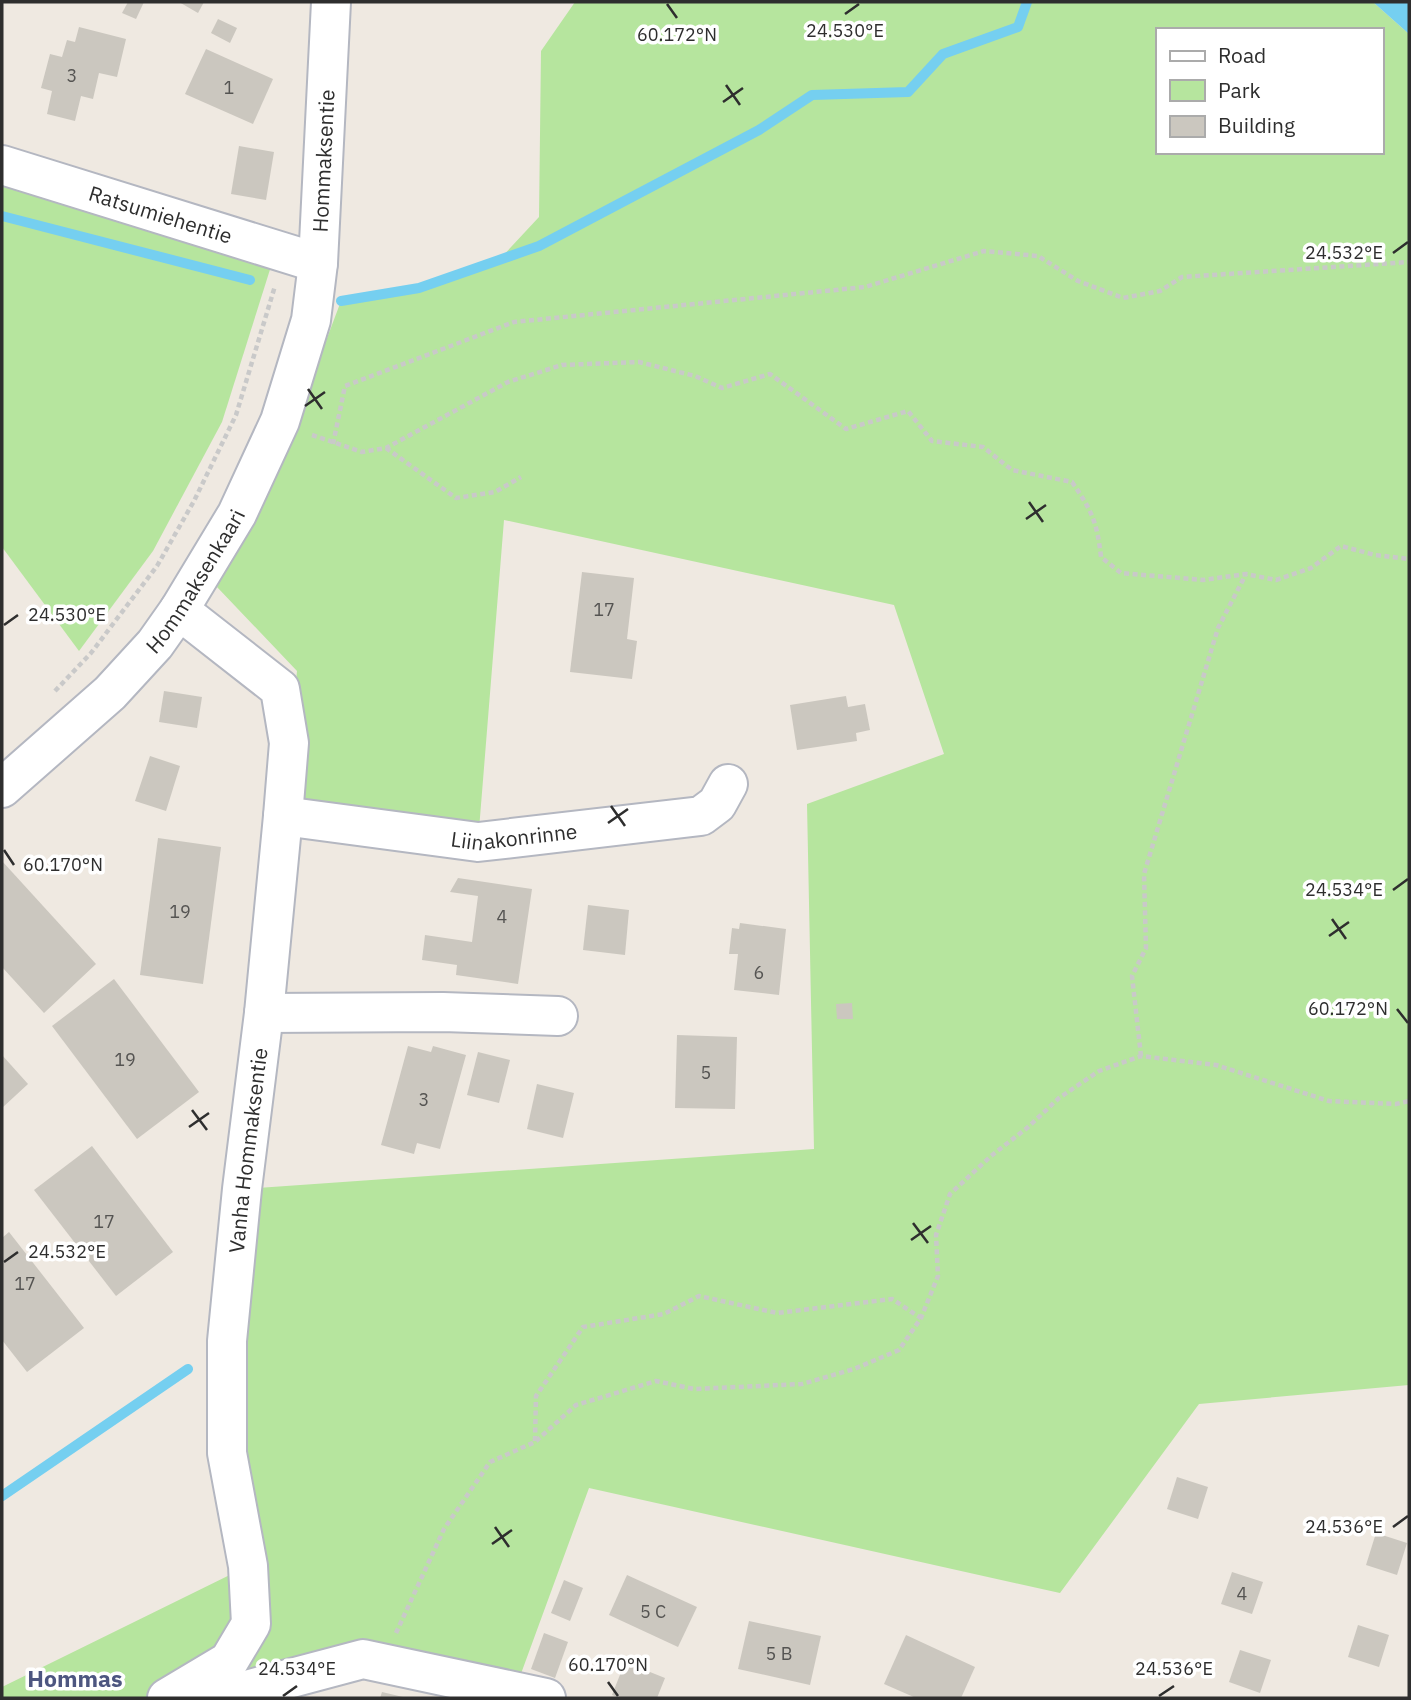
<svg xmlns="http://www.w3.org/2000/svg" width="1411" height="1700" viewBox="0 0 1411 1700" font-family="'IBM Plex Sans',sans-serif">
  <rect width="100%" height="100%" fill="#efe9e1"/>
  <g fill="#b6e59e" fill-rule="evenodd">
    <path d="M575,2H1373L1409,34V1385L1199,1404L1060,1593L589,1488L515,1690L363,1659L167,1698H2V1687L248,1566L242,1189L814,1149L807,804L944,754L894,605L504,520L478,842L283,816L297,671L217,587L280,463L341,301L419,288L499,260L539,217L541,51ZM1157,30H1381V152H1157Z"/>
    <polygon points="2,186 273,260 222,422 153,551 79,651 2,547"/>
  </g>
  <polygon fill="#75cff0" points="1373,2 1409,2 1409,34"/>
  <g fill="none" stroke-linecap="round" stroke-linejoin="round">
    <g stroke="#75cff0" stroke-width="10">
      <polyline points="2,216 250,280"/>
      <polyline points="341,301 419,288 539,246 759,130 812,95 908,92 943,54 1018,27 1027,2"/>
      <polyline points="2,1496 188,1369"/>
    </g>
  </g>
  <g fill="#cbc7bf">
    <polygon points="128,2 144,2 136,19 122,13"/>
    <polygon points="179,2 204,2 198,13"/>
    <polygon points="218,19 237,28 230,43 211,33"/>
    <polygon points="79,27 126,39 117,77 99,73 93,99 81,96 75,121 47,114 52,91 41,88 50,54 62,57 67,40 75,42"/>
    <polygon points="206,49 273,79 253,124 185,94"/>
    <polygon points="239,146 274,152 266,200 231,194"/>
    <polygon points="582,572 634,578 627,639 637,641 632,679 570,672"/>
    <polygon points="164,691 202,697 197,728 159,722"/>
    <polygon points="846,696 848,707 865,704 870,730 856,733 857,741 797,750 790,705"/>
    <polygon points="150,756 180,766 166,811 135,801"/>
    <polygon points="158,838 221,847 203,984 140,975"/>
    <polygon points="2,861 96,964 44,1013 2,967"/>
    <polygon points="458,878 532,889 518,984 456,975 457,965 422,960 425,935 472,942 478,896 450,892"/>
    <polygon points="588,905 629,910 625,955 583,950"/>
    <polygon points="740,923 786,929 779,995 734,990 738,954 729,954 732,928 739,929"/>
    <polygon points="114,979 199,1092 137,1139 52,1026"/>
    <polygon points="852,1003 853,1019 837,1019 836,1004"/>
    <polygon points="677,1035 737,1037 735,1109 675,1108"/>
    <polygon points="408,1046 431,1052 433,1046 466,1055 440,1149 417,1143 414,1154 381,1145"/>
    <polygon points="478,1052 510,1060 499,1103 467,1095"/>
    <polygon points="2,1055 28,1084 2,1108"/>
    <polygon points="537,1084 574,1093 563,1138 527,1129"/>
    <polygon points="92,1146 173,1252 116,1296 34,1190"/>
    <polygon points="9,1232 84,1328 27,1372 2,1340 2,1238"/>
    <polygon points="1177,1477 1208,1487 1198,1519 1167,1509"/>
    <polygon points="1376,1533 1407,1543 1397,1575 1366,1565"/>
    <polygon points="1232,1572 1263,1582 1252,1614 1221,1604"/>
    <polygon points="627,1575 697,1607 678,1647 609,1615"/>
    <polygon points="564,1580 583,1588 570,1621 551,1613"/>
    <polygon points="749,1621 821,1636 810,1685 738,1669"/>
    <polygon points="1358,1625 1389,1635 1379,1667 1348,1657"/>
    <polygon points="544,1633 568,1642 555,1678 531,1669"/>
    <polygon points="906,1635 975,1667 961,1698 916,1698 884,1684"/>
    <polygon points="1240,1650 1271,1660 1260,1693 1229,1682"/>
    <polygon points="625,1662 665,1678 657,1698 620,1698 612,1695"/>
    <polygon points="382,1692 403,1697 403,1698 380,1698"/>
  </g>
  <g fill="none" stroke-linecap="round" stroke-linejoin="round">
    <defs>
      <g id="minor">
        <path id="s1" d="M2,165L318,263"/>
        <path id="s2" d="M2,788L110,693L155,644L179,610L237,514L280,421L311,320L318,263L331,2"/>
        <path id="s3" d="M283,816L478,842L701,816L717,804L728,784"/>
        <polyline points="264,1013 443,1012 558,1016"/>
        <polyline points="183,1690 239,1692 363,1659 546,1698"/>
        <path id="s4" d="M167,1698L229,1661L251,1624L248,1566L227,1453V1341L242,1189L264,1013L283,816L289,743L280,689L179,610"/>
      </g>
    </defs>
    <use href="#minor" stroke="#b4b7c1" stroke-width="42"/>
    <g stroke="#c9c9c9" stroke-width="4.5" stroke-dasharray="5 3.5" stroke-linecap="butt">
      <path d="M312,435L362,452L386,448L508,382L562,365L639,362L695,376L722,388L770,374L846,429L908,411L932,441L983,447L1012,470L1072,482C1092,511 1097,522 1101,557L1121,573L1203,580L1246,574L1276,580L1311,568L1341,546L1375,555L1409,559"/>
      <polyline points="333,444 345,386 514,322 865,287 984,251 1038,256 1078,281 1123,298 1160,291 1182,277 1409,262"/>
      <polyline points="386,448 456,498 495,492 521,477"/>
      <polyline points="55,691 91,653 157,566 194,501 236,415 275,286"/>
      <polyline points="1141,1056 1132,976 1146,948 1144,874 1218,628 1246,574"/>
      <polyline points="535,1441 536,1396 583,1327 664,1314 699,1296 777,1313 892,1299 921,1318"/>
      <polyline points="396,1633 444,1529 490,1462 535,1442 576,1405 656,1381 694,1389 802,1384 854,1369 899,1350 921,1318 938,1276 936,1235 950,1194 991,1156 1027,1128 1059,1098 1099,1071 1141,1056 1216,1065 1329,1101 1396,1104 1409,1101"/>
    </g>
    <use href="#minor" stroke="#fff" stroke-width="38"/>
  </g>
  <path fill="none" stroke="#2e2e2e" stroke-width="2.5" d="M667,4L677,18M845,14L859,4M726,85L740,105M723,102L743,88M1393,253L1408,242M308,389L322,409M305,406L325,392M1029,502L1043,522M1026,519L1046,505M4,625L18,615M611,806L625,826M608,823L628,809M4,850L14,865M1393,890L1408,879M1332,919L1346,939M1329,936L1349,922M1397,1009L1408,1023M192,1110L207,1130M189,1127L209,1113M913,1223L928,1243M911,1240L931,1226M4,1262L18,1252M495,1527L509,1547M1393,1527L1408,1516M492,1544L512,1530M608,1682L618,1696M283,1696L297,1686M1159,1696L1174,1686"/>
  <g text-anchor="middle" dominant-baseline="central" stroke-width="7" stroke-linejoin="round" paint-order="stroke">
    <g font-size="18" fill="#555452">
      <text x="72" y="75">3</text>
      <text x="229" y="87">1</text>
      <text x="604" y="609">17</text>
      <text x="180" y="911">19</text>
      <text x="502" y="916">4</text>
      <text x="759" y="972">6</text>
      <text x="125" y="1059">19</text>
      <text x="706" y="1072">5</text>
      <text x="424" y="1099">3</text>
      <text x="104" y="1221">17</text>
      <text x="25" y="1283">17</text>
      <text x="1242" y="1593">4</text>
      <text x="653" y="1611">5 C</text>
      <text x="779" y="1653">5 B</text>
    </g>
    <g font-size="21" fill="#2e2e2e" stroke="#fff">
      <text stroke="none"><textPath href="#s2" startOffset="732">Hommaksentie</textPath></text>
      <text stroke="none"><textPath href="#s1" startOffset="166">Ratsumiehentie</textPath></text>
      <text stroke="none"><textPath href="#s2" startOffset="285">Hommaksenkaari</textPath></text>
      <text stroke="none"><textPath href="#s3" startOffset="233">Liinakonrinne</textPath></text>
      <text stroke="none"><textPath href="#s4" startOffset="592">Vanha Hommaksentie</textPath></text>
    </g>
    <g font-size="23" font-weight="bold" fill="#4d5680" stroke="#fff">
      <text x="75" y="1678">Hommas</text>
    </g>
  </g>
  <g font-size="18" text-anchor="middle" fill="#2e2e2e" stroke="#fff" stroke-width="7" stroke-linejoin="round" paint-order="stroke">
    <text x="845" y="37">24.530°E</text>
    <text x="677" y="41">60.172°N</text>
    <text x="1344" y="259">24.532°E</text>
    <text x="67" y="621">24.530°E</text>
    <text x="63" y="871">60.170°N</text>
    <text x="1344" y="896">24.534°E</text>
    <text x="1348" y="1015">60.172°N</text>
    <text x="67" y="1258">24.532°E</text>
    <text x="1344" y="1533">24.536°E</text>
    <text x="608" y="1671">60.170°N</text>
    <text x="297" y="1675">24.534°E</text>
    <text x="1174" y="1675">24.536°E</text>
  </g>
  <rect width="1411" height="1700" fill="none" stroke="#2e2e2e" stroke-width="7"/>
  <rect x="1156" y="28" width="228" height="126" fill="#ffffff" stroke="#ababab" stroke-width="2"/>
  <rect x="1170" y="51" width="35" height="10" fill="#ffffff" stroke="#ababab" stroke-width="2"/>
  <text x="1218" y="63" font-size="21" fill="#2e2e2e">Road</text>
  <rect x="1170" y="80" width="35" height="21" fill="#b6e59e" stroke="#ababab" stroke-width="2"/>
  <text x="1218" y="98" font-size="21" fill="#2e2e2e">Park</text>
  <rect x="1170" y="116" width="35" height="21" fill="#cbc7bf" stroke="#ababab" stroke-width="2"/>
  <text x="1218" y="133" font-size="21" fill="#2e2e2e">Building</text>
</svg>
